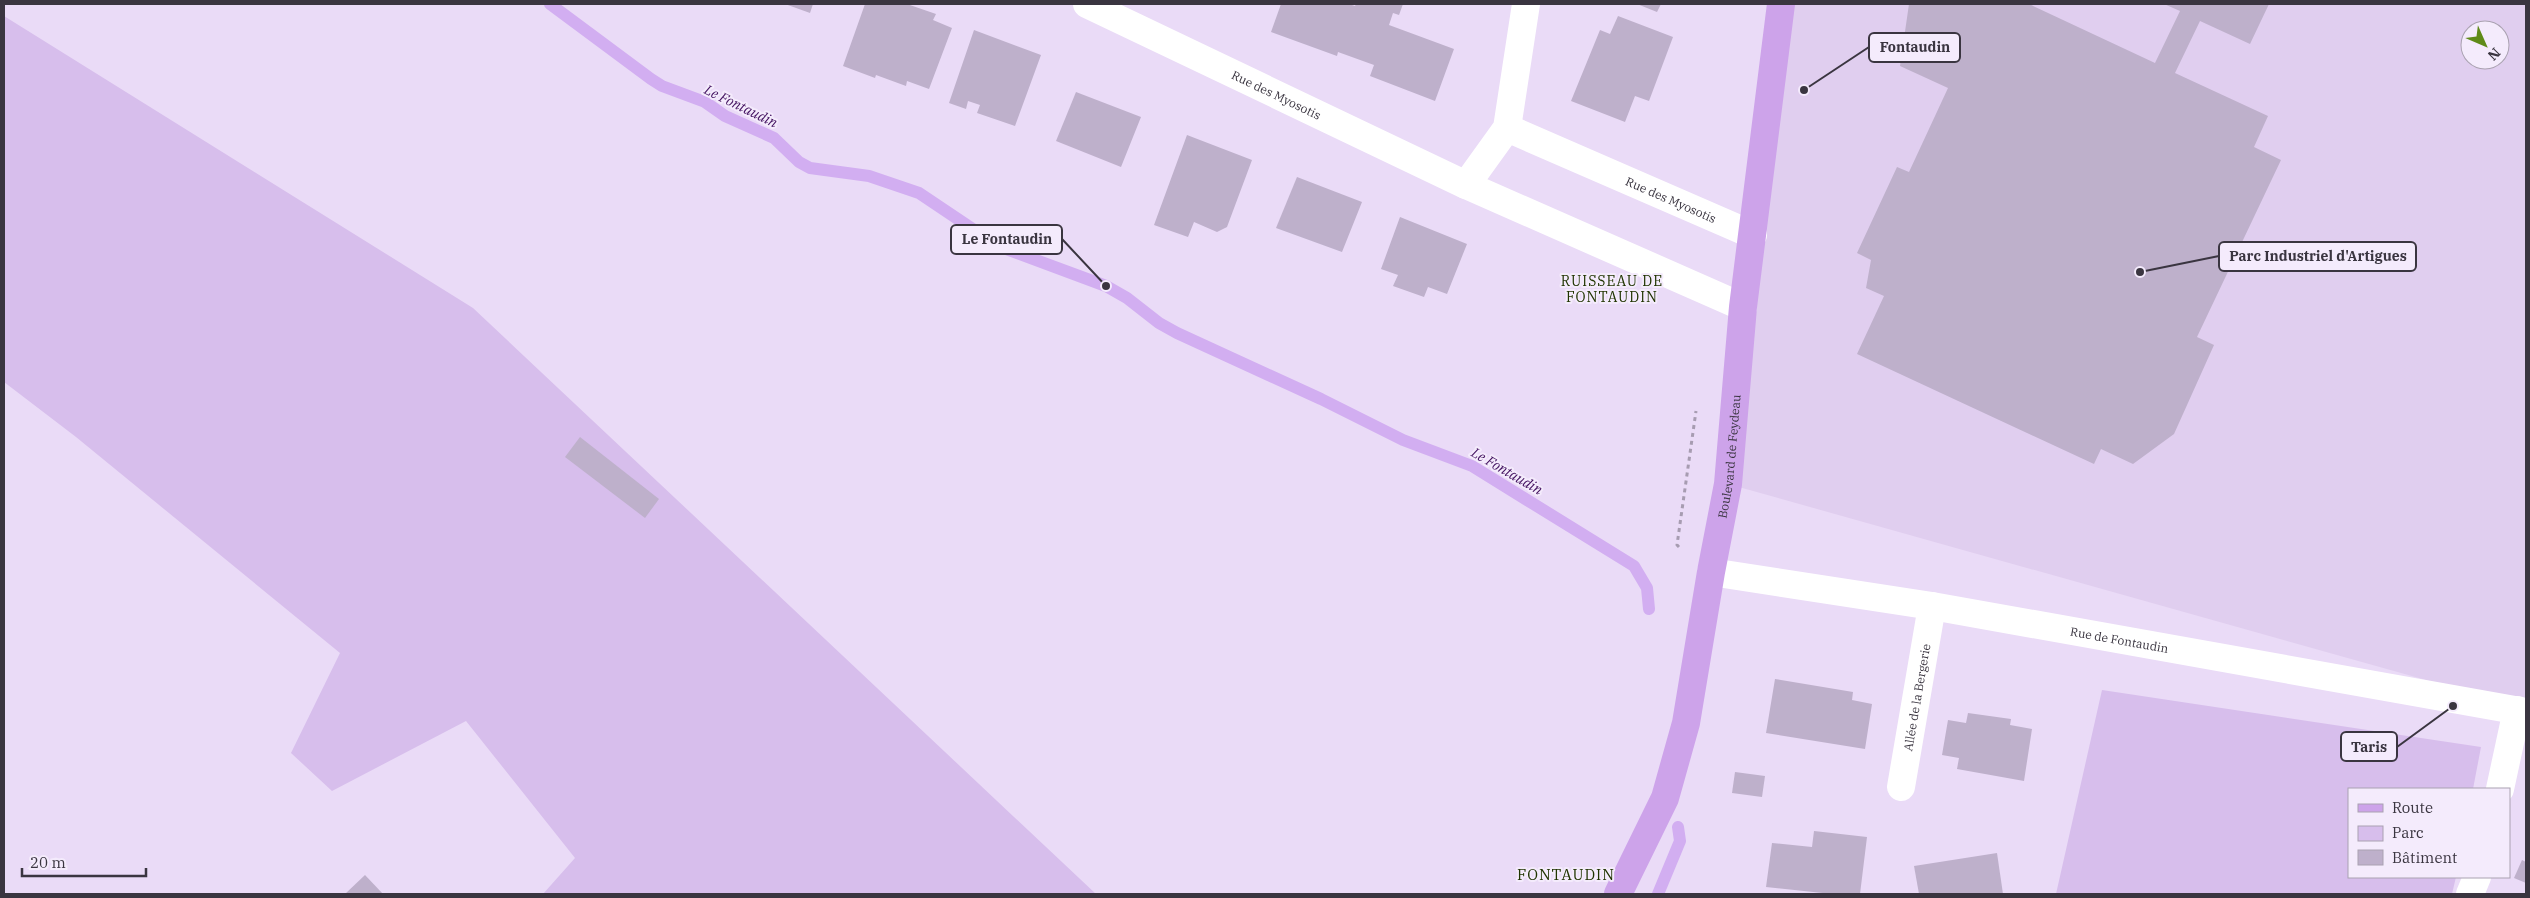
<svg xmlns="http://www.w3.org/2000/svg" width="2530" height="898" viewBox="0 0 2530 898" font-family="'IBM Plex Serif',serif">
  <rect width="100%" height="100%" fill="#eadbf7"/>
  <path fill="#e0ceef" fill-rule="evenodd" d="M1789,4H2526V708L1728,484ZM2470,30H2500V60H2470Z"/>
  <g fill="#d7beec">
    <polygon points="4,16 473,308 1096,894 543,894 575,858 466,721 332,791 291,753 340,653 76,437 4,382"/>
    <polygon points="2102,690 2481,747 2473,789 2349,789 2349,877 2456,877 2452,894 2056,894"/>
  </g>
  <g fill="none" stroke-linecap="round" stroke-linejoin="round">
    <g stroke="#d2aef1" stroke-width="12">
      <polyline points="550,4 651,79 662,86 705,102 725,116 774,138 799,162 810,168 869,176 919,193 998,246 1106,286 1127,298 1159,323 1177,333 1321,399 1403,440 1472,466 1634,566 1647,588 1649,609"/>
      <polyline points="1658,894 1680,841 1678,827"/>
    </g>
  </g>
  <g fill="#beb0cb">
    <polygon points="785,4 813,4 810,13"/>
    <polygon points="865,4 907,4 936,14 933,20 952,28 929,89 907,81 906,86 876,75 875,78 843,66"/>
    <polygon points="1281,4 1349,4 1355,6 1356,4 1403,4 1399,15 1393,13 1389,25 1454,49 1435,101 1370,76 1374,65 1338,52 1337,56 1271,32"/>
    <polygon points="1637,4 1661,4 1657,12"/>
    <polygon points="1909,4 2029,4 2155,63 2180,11 2164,4 2269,4 2250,44 2200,21 2175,73 2268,116 2254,147 2281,160 2197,337 2214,345 2174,434 2133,464 2101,449 2094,464 1857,354 1884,296 1866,288 1871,260 1857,253 1897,167 1909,172 1948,88 1900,66"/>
    <polygon points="1618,16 1673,37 1649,101 1635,96 1625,122 1571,101 1600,30 1610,34"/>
    <polygon points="974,30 1041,55 1015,126 977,113 980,105 968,101 966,109 949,103"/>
    <polygon points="1076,92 1141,117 1121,167 1056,141"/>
    <polygon points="1187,135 1252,160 1227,227 1217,232 1194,222 1188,237 1154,225"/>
    <polygon points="1297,177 1362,202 1342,252 1276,228"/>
    <polygon points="1400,217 1467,244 1447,294 1428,287 1424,297 1393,286 1398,275 1381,269"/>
    <polygon points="580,437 659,499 645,518 565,457"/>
    <polygon points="1775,679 1853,692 1852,700 1872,704 1865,749 1766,733"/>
    <polygon points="1968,713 2011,719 2010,725 2032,729 2024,781 1957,769 1959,758 1942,755 1948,720 1966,723"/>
    <polygon points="1735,772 1765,776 1762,797 1732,793"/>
    <polygon points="1814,831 1867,837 1860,894 1832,894 1766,887 1772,843 1812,847"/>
    <polygon points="1997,853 2003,894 1919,894 1914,866"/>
    <polygon points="2522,860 2526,862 2526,883 2514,878"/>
    <polygon points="365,875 383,894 345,894"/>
  </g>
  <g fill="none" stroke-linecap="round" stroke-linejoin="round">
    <polyline stroke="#a79cb1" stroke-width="3" stroke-dasharray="4 4" stroke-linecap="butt" points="1679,547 1677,545 1696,411"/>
    <g stroke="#fff" stroke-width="28">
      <path id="s1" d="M1087,4L1466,185L1507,128L1526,4"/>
      <path id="s2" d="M1507,128L1753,235"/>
      <polyline points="1466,185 1743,307"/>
      <path id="s3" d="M1711,572L1932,606L2526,712"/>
      <path id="s4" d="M1901,787L1932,606"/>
      <polyline points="2500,789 2517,710"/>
      <polyline points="2470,894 2477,877"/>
    </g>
    <path stroke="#cda3ea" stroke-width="28" id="s5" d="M1618,894L1665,798L1686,723L1711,572L1728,484L1743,307L1781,4"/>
  </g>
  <g text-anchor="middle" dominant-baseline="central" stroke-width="4" stroke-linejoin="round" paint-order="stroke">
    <g font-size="12" fill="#3a3540" stroke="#f4ebfc">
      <text stroke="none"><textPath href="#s1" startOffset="210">Rue des Myosotis</textPath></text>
      <text stroke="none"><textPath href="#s2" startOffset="179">Rue des Myosotis</textPath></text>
      <text stroke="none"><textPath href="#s5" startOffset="455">Boulevard de Feydeau</textPath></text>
      <text stroke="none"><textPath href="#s3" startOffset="414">Rue de Fontaudin</textPath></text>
      <text stroke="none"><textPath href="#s4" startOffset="91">Allée de la Bergerie</textPath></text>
    </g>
    <g font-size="14" font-style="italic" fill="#42115f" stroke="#f4ebfc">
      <text transform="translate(741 106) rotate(26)">Le Fontaudin</text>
      <text transform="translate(1507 471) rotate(30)">Le Fontaudin</text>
    </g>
    <g font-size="14" letter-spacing="1" fill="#203400" stroke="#f4ebfc">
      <text x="1612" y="281">RUISSEAU DE<tspan x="1612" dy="16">FONTAUDIN</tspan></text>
    </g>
    <g font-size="15" letter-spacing="1" fill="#203400" stroke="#f4ebfc">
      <text x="1566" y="874">FONTAUDIN</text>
    </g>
  </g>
  <path fill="none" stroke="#3a3540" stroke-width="2" d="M1804 90L1869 47M1106 286L1062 239M2140 272L2219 256M2453 706L2397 747"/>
  <g fill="#3a3540" stroke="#f4ebfc" stroke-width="2">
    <circle cx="1804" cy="90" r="5"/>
    <circle cx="1106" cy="286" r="5"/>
    <circle cx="2140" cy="272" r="5"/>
    <circle cx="2453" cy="706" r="5"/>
  </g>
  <g fill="#f4ebfc" stroke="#3a3540" stroke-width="2">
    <rect x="1869" y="33" width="91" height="29" rx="5"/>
    <rect x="951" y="225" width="111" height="29" rx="5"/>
    <rect x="2219" y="242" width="197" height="29" rx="5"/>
    <rect x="2341" y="732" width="56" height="29" rx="5"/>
  </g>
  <g font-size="14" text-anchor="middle" font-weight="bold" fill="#3a3540">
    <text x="1915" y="52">Fontaudin</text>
    <text x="1007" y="244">Le Fontaudin</text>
    <text x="2318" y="261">Parc Industriel d'Artigues</text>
    <text x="2369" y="752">Taris</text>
  </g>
  <rect width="2530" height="898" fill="none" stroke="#3a3540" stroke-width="10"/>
  <rect x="2348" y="788" width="162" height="90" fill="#f4ebfc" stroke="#aaa2b1"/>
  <rect x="2358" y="804" width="25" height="8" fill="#cda3ea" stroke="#aaa2b1"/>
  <text x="2392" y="813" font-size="15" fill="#3a3540">Route</text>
  <rect x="2358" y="826" width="25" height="15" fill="#d7beec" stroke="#aaa2b1"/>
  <text x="2392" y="838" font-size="15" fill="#3a3540">Parc</text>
  <rect x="2358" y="850" width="25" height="15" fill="#beb0cb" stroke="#aaa2b1"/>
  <text x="2392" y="863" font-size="15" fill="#3a3540">Bâtiment</text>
  <g transform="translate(2485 45) rotate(135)"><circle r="24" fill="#f4ebfc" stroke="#aaa2b1"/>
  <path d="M0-4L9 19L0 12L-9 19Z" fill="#5f8a18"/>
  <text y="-8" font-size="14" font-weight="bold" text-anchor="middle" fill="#3a3540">N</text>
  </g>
  <path d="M22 868v8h124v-8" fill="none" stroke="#3a3540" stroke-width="2.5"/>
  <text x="30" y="868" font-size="15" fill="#3a3540" stroke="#f4ebfc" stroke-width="4" paint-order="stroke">20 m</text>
</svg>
